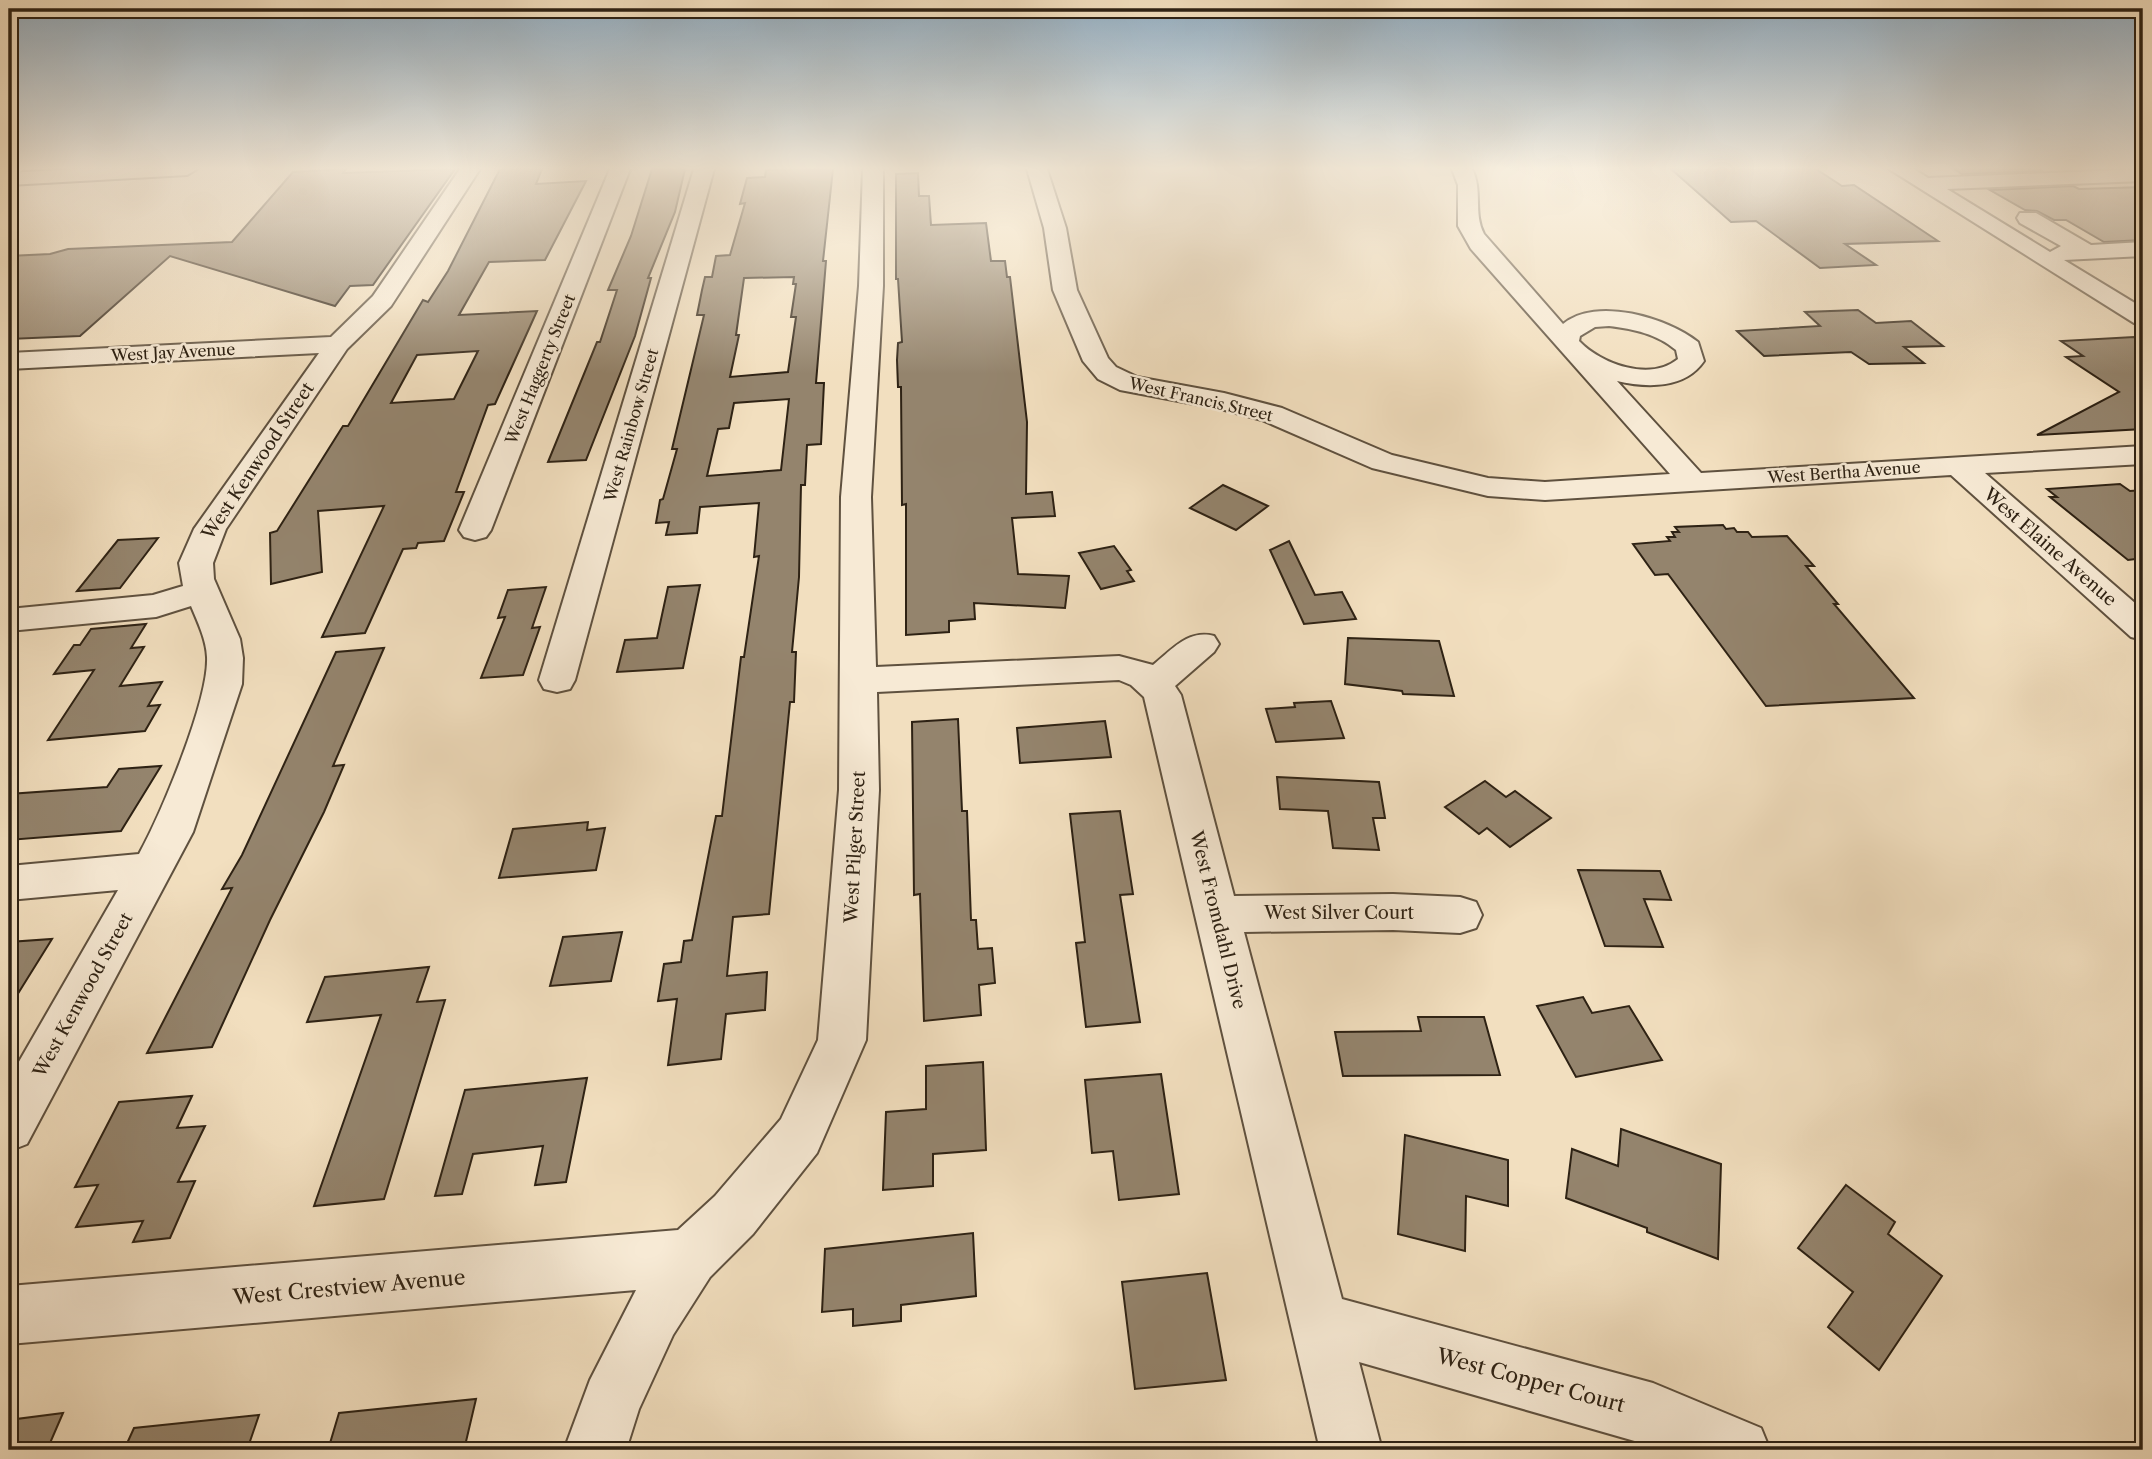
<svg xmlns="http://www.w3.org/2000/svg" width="2152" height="1459" viewBox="0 0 2152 1459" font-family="'Libre Caslon Text',serif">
  <rect width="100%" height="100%" fill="#f2dfbf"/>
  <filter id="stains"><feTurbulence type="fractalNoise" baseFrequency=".00286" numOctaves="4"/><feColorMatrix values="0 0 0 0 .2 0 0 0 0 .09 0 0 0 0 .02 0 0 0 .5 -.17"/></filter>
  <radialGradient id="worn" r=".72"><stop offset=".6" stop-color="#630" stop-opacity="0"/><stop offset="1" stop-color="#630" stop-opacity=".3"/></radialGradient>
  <g fill="#94846d" stroke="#2e2214" stroke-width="2" fill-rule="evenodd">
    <polygon points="346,169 343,173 455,169 373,285 350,286 335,306 170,256 80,336 9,339 9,256 50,254 68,249 232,242 293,172"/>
    <path d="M500,169H542L536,184L586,181L545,260L489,262L459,315L537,311L495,404L488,405L456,492H464L444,541L418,543L416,548L403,549L365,633L322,637L384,506L318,511L322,572L271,584L270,533L277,531L343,426H348L423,300L428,302L448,271ZM478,351L454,399L391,403L417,355Z"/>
    <polygon points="652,169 685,169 675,212 648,278 651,278 635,336 586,460 548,462 597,342 600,342 617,290 608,290 631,236"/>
    <path d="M833,169L823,261H826L816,383H824L821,444L807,445L805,485H801L799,577L792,652H796L794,702H790L769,914L733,917L727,976L767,972L765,1010L726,1014L721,1059L668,1065L677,999L658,1001L664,964L681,962L684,941L692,940L716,816H722L741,657H744L759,556L754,557L759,503L700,507L697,533L666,535L669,522L656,523L660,500L663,499L677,449H672L704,315H697L702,290L705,277H712L716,256L730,255L745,203L740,204L747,178L765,177L766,170ZM794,277L793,284H796L791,317H796L788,372L730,377L739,335H736L744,278ZM789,399L781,470L707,476L718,429L729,428L734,403Z"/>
    <polygon points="1671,169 1816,169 1842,186 1854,185 1938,241 1845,244 1876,265 1820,268 1756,221 1731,222"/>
    <polygon points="1954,169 2040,169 2042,171 1962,174"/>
    <polygon points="918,173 919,196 929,196 931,225 986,223 991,261 1005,261 1007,277 1010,277 1027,422 1026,494 1052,492 1055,516 1012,518 1018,574 1069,576 1065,608 974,603 975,619 949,621 949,632 906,635 906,504 902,505 901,387 898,387 897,360 898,343 902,342 898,279 896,279 896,174"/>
    <polygon points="2073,186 2079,189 2143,187 2143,240 2104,242 2066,220 2054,220 2037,211 2025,210 1990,190"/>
    <polygon points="1858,310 1876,323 1911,321 1943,346 1904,347 1924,363 1869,364 1851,352 1764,356 1737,331 1820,326 1805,312"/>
    <polygon points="2134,337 2143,343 2143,429 2037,435 2119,392 2066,357 2083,356 2061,341"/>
    <polygon points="2120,484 2130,491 2143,490 2143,558 2128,560 2050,497 2057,497 2047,489"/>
    <polygon points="1223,485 1268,506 1236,530 1190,508"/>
    <polygon points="1723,525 1726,529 1734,528 1737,532 1748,532 1752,537 1787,536 1814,566 1806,566 1838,604 1834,604 1914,698 1766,706 1668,574 1655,575 1633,544 1670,541 1667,537 1675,537 1672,532 1679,532 1675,527"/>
    <polygon points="158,538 120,588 77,591 118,540"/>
    <polygon points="1289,541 1315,595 1342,592 1356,619 1304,624 1270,550"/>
    <polygon points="1114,546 1131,570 1127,571 1134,581 1101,589 1079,553"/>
    <polygon points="700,585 683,668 617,672 625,640 657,638 668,587"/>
    <polygon points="546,587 532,628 540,627 523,675 481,678 505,617 498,618 508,590"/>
    <polygon points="146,624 131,648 144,647 120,686 162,682 148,706 160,705 145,731 48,740 94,670 54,674 74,645 80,645 91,629"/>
    <polygon points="1348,638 1439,641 1454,696 1403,694 1402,691 1345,684"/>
    <polygon points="384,648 333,766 344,765 324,812 270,920 212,1047 147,1053 232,888 222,889 242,855 336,652"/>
    <polygon points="1331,701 1344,738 1276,742 1266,709 1295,707 1294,703"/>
    <polygon points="958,719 962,811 967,811 971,920 976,920 978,949 992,948 995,983 979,985 981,1015 924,1021 920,894 914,895 912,722"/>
    <polygon points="1105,721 1111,757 1020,763 1017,728"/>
    <polygon points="161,766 121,831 9,840 9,794 107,787 119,769"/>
    <polygon points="1277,777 1379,782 1385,818 1373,818 1379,850 1333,848 1328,811 1280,809"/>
    <polygon points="1485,781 1506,797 1515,791 1551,818 1510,847 1487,828 1479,834 1445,807"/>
    <polygon points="1120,811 1133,894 1120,895 1140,1022 1086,1027 1076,943 1085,942 1070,814"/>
    <polygon points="588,822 587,830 605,828 596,870 499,878 513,829"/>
    <polygon points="1578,870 1660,871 1671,900 1644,899 1663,947 1605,946"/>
    <polygon points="622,932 611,981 550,986 563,937"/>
    <polygon points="52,939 9,1008 9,942"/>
    <polygon points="429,967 417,1002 445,1000 384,1199 314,1206 381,1015 307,1022 325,977"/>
    <polygon points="1583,997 1592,1013 1629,1006 1662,1060 1576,1077 1537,1006"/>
    <polygon points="1418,1017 1484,1017 1500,1075 1343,1076 1335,1032 1421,1031"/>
    <polygon points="983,1062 986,1150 933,1154 933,1186 883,1190 886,1112 926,1109 926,1066"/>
    <polygon points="1161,1074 1179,1194 1119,1200 1113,1151 1092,1153 1085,1080"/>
    <polygon points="587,1078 566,1182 535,1185 543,1146 473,1154 462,1194 435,1196 465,1090"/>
    <polygon points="192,1096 177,1128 205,1126 178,1182 195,1181 170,1238 133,1242 143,1221 76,1227 98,1185 75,1187 119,1102"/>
    <polygon points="1621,1129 1721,1164 1718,1259 1647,1232 1647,1228 1566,1198 1572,1149 1618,1166"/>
    <polygon points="1405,1135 1508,1160 1508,1206 1466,1196 1465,1251 1398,1234"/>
    <polygon points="1846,1185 1895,1222 1888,1234 1942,1276 1879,1370 1828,1327 1853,1292 1798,1248"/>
    <polygon points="973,1233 976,1296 901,1305 901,1321 853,1326 853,1309 822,1312 825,1249"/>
    <polygon points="1207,1273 1226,1380 1135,1389 1122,1282"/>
    <polygon points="476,1399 464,1450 328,1450 339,1413"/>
    <polygon points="63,1413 47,1450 9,1450 9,1420"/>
    <polygon points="259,1415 247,1450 124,1450 134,1428"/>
  </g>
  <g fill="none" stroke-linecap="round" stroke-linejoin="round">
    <defs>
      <g id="minor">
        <polygon points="9,169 23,169 16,176 9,178"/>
        <path d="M460,169H480L391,306L347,349L226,529L213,563L214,579L240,639L243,658L242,684L193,832L27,1144L9,1151V1079L118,890L9,900V866L139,854C161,814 209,700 207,657C206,639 198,623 191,606L156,617L9,631V609L153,595L183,586L179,563L194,529L319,353L9,369V353L331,337L373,296Z"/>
        <polygon points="610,169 630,169 491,530 486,537 475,540 464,537 459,530"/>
        <polygon points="694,169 714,169 575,680 570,689 557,692 544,689 539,680"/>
        <path d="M863,169H883V286L871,497L876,667L1119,656L1153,665C1172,650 1188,629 1214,636L1219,644L1214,652L1175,686L1181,695L1234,896L1393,894L1460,897L1476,902L1482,915L1476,928L1460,933L1393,930L1244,932L1342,1299L1653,1383L1761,1428L1770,1450H1666L1359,1362L1382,1450H1320L1144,697L1131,685L1119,680L877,692L879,790L866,1040L817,1153L753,1234L710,1277L673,1335L639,1409L626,1450H564L590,1380L636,1290L9,1344V1286L678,1230L715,1196L781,1119L818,1040L839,790L841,497L859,286Z"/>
        <path d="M1027,169H1047L1066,228L1077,290L1108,358L1116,367L1137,377L1224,393L1282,408L1392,455L1488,478L1545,482L1670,474L1471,249L1458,226V185L1452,169H1472C1483,190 1473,213 1484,234L1563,324C1596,296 1668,318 1698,342L1704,361C1685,389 1647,388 1617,381L1701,473L2143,446V464L1985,473L2143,610V640L2131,637L1951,475L1545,500L1488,496L1372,468L1262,420L1221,409L1120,390L1098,379L1083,361L1053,290L1044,228ZM1609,326C1634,329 1657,334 1676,350L1678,359C1650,382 1601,364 1579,341L1580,336L1595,327Z"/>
        <polygon points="1889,169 1914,169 1928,178 2143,169 2143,181 1947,189 2050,252 2061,246 2020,223 2017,218 2020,213 2036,213 2091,245 2143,242 2143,256 2064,260 2143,308 2143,325 2134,323"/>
      </g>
      <polygon id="major" points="75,169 197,169 187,175 9,185 9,173"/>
    </defs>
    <use href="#minor" stroke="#5f513f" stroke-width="4"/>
    <use href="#major" stroke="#2e2214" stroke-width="4"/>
    <use href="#minor" fill="#f7ead5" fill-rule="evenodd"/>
    <use href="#major" fill="#f2dfbf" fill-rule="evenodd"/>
  </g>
  <linearGradient id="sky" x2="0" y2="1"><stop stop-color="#91acc0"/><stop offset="0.45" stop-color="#f9f1e2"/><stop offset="1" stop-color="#f9f1e2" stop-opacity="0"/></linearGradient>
  <rect width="2152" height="374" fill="url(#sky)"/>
  <g text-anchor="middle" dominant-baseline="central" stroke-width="5" stroke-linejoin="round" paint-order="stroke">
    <g font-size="16" fill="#2e2214" stroke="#f7ead5">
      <text transform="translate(173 352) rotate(-3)">West Jay Avenue</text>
      <text transform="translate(540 369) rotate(-68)">West Haggerty Street</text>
      <text transform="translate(1201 399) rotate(13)">West Francis Street</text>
      <text transform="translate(631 425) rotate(-74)">West Rainbow Street</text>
      <text transform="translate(1844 472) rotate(-4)">West Bertha Avenue</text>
    </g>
    <g font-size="18" fill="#2e2214" stroke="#f7ead5">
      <text transform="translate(258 461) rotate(-56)">West Kenwood Street</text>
      <text transform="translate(2050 547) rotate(41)">West Elaine Avenue</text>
      <text transform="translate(855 847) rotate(-87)">West Pilger Street</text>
      <text x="1339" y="913">West Silver Court</text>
      <text transform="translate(1218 920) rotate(76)">West Fromdahl Drive</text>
      <text transform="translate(83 995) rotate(-61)">West Kenwood Street</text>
    </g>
    <g font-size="21" fill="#2e2214" stroke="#f7ead5">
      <text transform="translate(349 1287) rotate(-5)">West Crestview Avenue</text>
      <text transform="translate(1531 1380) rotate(15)">West Copper Court</text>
    </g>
  </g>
  <rect width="2152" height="1459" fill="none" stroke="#f2dfbf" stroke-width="35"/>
  <rect x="10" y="10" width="2131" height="1438" fill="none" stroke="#2e2214" stroke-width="3.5"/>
  <rect x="18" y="18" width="2117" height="1424" fill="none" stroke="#2e2214" stroke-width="2"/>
  <rect width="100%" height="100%" filter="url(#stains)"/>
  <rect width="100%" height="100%" fill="url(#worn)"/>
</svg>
